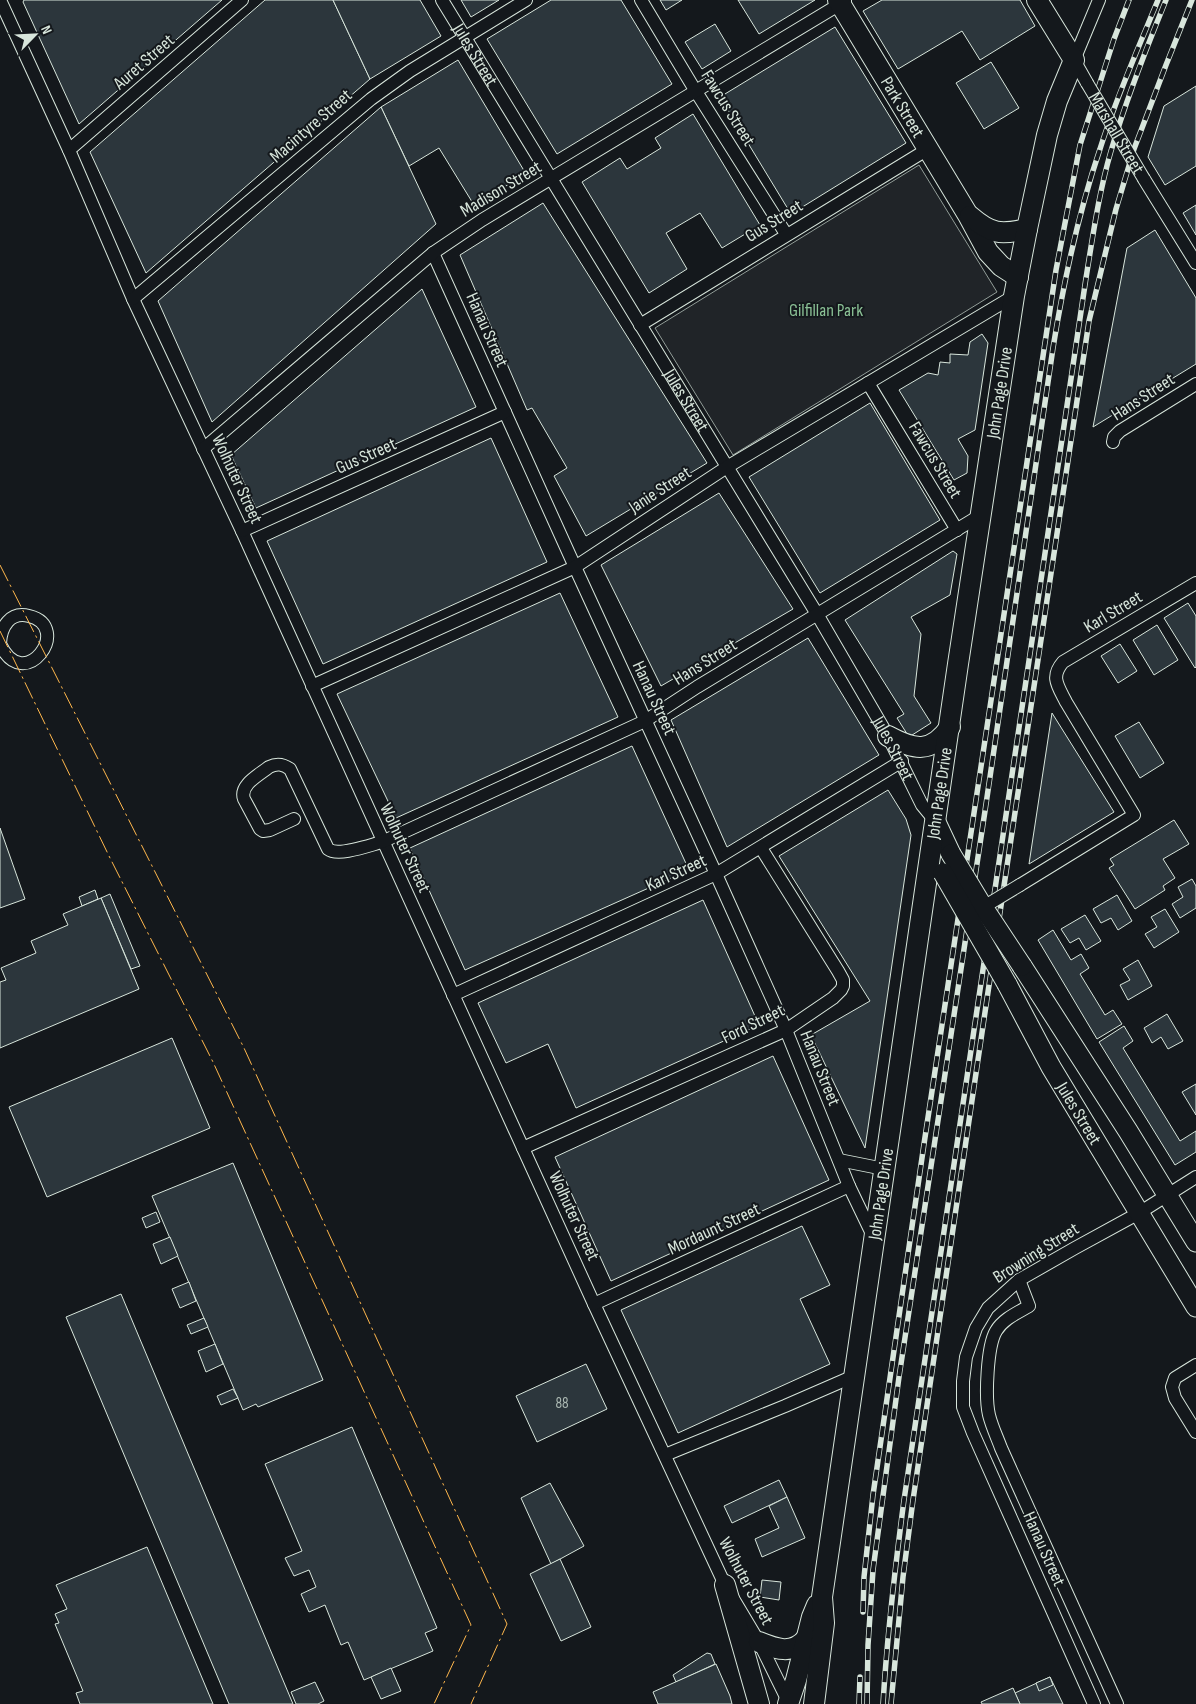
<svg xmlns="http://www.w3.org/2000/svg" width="1196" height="1704" viewBox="0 0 1196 1704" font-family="'Sofia Sans Condensed',sans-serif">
  <rect width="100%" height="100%" fill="#14181c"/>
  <polygon fill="#202428" stroke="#939e99" points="919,165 997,292 733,455 655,328"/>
  <g fill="#2c363c" stroke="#d8e6dc">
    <polygon points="24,0 222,0 79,124 23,2"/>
    <polygon points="265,0 333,0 370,79 146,273 90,152"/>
    <polygon points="333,0 420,0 441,36 370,79"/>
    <polygon points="461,0 499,0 471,17"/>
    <polygon points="551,0 621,0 672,84 557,154 487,39"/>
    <polygon points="660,0 682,0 666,10"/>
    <polygon points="738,0 815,0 759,34"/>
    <polygon points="882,0 1020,0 1035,26 980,60 962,31 898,69 863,11"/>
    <polygon points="715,24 731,51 702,69 685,42"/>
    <polygon points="835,27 906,143 791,214 720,97"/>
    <polygon points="458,60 526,174 474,205 439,148 409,166 381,107"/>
    <polygon points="991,62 1019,108 984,129 956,83"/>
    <polygon points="1196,86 1196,166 1165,185 1148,157 1164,106"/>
    <polygon points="381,107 436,224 212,422 158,301"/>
    <polygon points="693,114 760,225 722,248 700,213 666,233 687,269 649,293 582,182 620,158 627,169 661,148 655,138"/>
    <polygon points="543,203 707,463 586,536 554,476 567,468 532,408 527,410 460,255"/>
    <polygon points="1196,205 1196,235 1183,213"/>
    <polygon points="1155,230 1196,298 1196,364 1093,427 1127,248"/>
    <polygon points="422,289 476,407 256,508 231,455"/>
    <polygon points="982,334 988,343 975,430 958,439 968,456 967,473 954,480 899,390 928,373 938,375 940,362 950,363 950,354 968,355 970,342"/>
    <polygon points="870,403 940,520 820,593 749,477"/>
    <polygon points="491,438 547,562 323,664 267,541"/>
    <polygon points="719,493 793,609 661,686 601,565"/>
    <polygon points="953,551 957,554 950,595 911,617 921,634 914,696 931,723 909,737 897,718 904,714 845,620"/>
    <polygon points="560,593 618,717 396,818 337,694"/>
    <polygon points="1188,603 1196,616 1196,667 1195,668 1164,618"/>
    <polygon points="1157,625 1178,660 1154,675 1133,640"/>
    <polygon points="808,638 879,755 727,847 671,720"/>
    <polygon points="1120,644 1137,671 1118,683 1101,656"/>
    <polygon points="1052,713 1114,812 1029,864"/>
    <polygon points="1139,722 1164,763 1140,778 1115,736"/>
    <polygon points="632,746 689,870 465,970 410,848"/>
    <polygon points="888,790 906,819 911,835 865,1148 811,1035 870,1001 779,856"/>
    <polygon points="1174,820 1189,844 1163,859 1175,878 1163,886 1165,890 1135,909 1109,868 1114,865 1110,859"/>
    <polygon points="0,828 25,899 0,908"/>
    <polygon points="1192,879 1196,886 1196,908 1180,918 1172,904 1183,897 1178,887"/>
    <polygon points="95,890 98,899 82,906 79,897"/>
    <polygon points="110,894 140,966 131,969 101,898"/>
    <polygon points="1117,895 1132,921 1118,930 1111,918 1101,923 1093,909"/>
    <polygon points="101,898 139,989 0,1048 0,982 6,980 1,968 36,953 31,941 68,925 63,914"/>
    <polygon points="703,900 759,1025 576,1108 548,1044 506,1063 478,1003"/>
    <polygon points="1165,909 1179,932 1154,948 1145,934 1157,927 1151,917"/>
    <polygon points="1085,915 1101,941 1086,950 1079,938 1070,943 1061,929"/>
    <polygon points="1053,930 1071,960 1081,954 1089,968 1080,974 1105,1015 1113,1010 1122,1024 1097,1039 1038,940"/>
    <polygon points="1138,960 1152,986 1128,1000 1120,985 1130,980 1123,969"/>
    <polygon points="1167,1014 1183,1041 1168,1049 1161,1037 1152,1043 1144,1028"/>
    <polygon points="1124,1026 1133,1041 1123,1048 1180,1141 1196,1131 1196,1152 1175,1165 1099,1042"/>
    <polygon points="172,1038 210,1128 47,1197 9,1107"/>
    <polygon points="773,1056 829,1180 611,1281 555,1157"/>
    <polygon points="1196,1084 1196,1115 1182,1092"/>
    <polygon points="233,1163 323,1380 258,1407 256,1404 243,1410 152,1196"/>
    <polygon points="156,1212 160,1222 146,1228 142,1218"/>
    <polygon points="802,1226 830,1285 800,1299 830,1364 678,1433 621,1310"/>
    <polygon points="170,1237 178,1256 161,1264 153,1244"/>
    <polygon points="189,1282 196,1301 180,1308 172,1289"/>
    <polygon points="121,1294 293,1704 229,1704 66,1317"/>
    <polygon points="204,1318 208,1327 191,1334 187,1325"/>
    <polygon points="215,1344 223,1364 206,1372 198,1351"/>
    <polygon points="586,1364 607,1409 537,1442 516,1396"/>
    <polygon points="233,1389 238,1398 221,1405 217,1396"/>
    <polygon points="352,1427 437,1628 425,1633 433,1651 364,1680 348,1642 341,1645 325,1605 309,1612 301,1594 316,1587 309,1570 294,1576 285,1558 302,1551 265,1464"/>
    <polygon points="779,1480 787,1497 732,1523 724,1506"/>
    <polygon points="550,1483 584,1546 551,1564 521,1498"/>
    <polygon points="787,1497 805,1538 762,1557 755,1539 779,1528 769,1506"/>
    <polygon points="147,1547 213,1704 80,1704 76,1693 83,1691 55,1624 59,1623 55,1614 67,1609 56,1585"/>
    <polygon points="560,1559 591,1627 561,1641 530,1574"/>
    <polygon points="762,1580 781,1582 779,1600 760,1597"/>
    <polygon points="707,1653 711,1654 715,1664 676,1682 673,1675"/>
    <polygon points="716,1664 730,1696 732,1704 658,1704 653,1692"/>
    <polygon points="391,1668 401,1691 381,1699 371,1677"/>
    <polygon points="1050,1677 1063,1704 1020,1704 1015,1693"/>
    <polygon points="1050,1677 1053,1685 1039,1691 1036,1683"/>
    <polygon points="315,1682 324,1701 318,1704 296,1704 291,1692"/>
    <polygon points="1013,1688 1020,1704 982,1704 981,1702"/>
  </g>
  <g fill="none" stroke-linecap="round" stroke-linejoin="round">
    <defs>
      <g id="street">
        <polyline points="0,0 69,150 133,299 242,531 594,1304 725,1585 759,1642 789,1703"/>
        <path id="s1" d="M442,0L817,614L888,736L922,805L936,822"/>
        <polyline points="641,0 695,90 786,234"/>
        <polyline points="1087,83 1074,60 1099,0"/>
        <polyline points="69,150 242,0"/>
        <polyline points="1144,179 1196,263"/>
        <polyline points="433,253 575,567 716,874 786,1030 849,1186 873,1236"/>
        <polyline points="133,299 371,99 410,71 526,0"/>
        <polyline points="640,325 928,149"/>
        <polyline points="868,383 957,530"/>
        <polyline points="1113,442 1114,437 1120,431 1196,384"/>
        <polyline points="203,449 433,253 482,220 845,1"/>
        <polyline points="242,531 505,412"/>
        <path d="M0,643C1,627 10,611 29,616C74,627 24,696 0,644"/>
        <polyline points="312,686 575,567 727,467 1014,296"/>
        <path d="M294,819L270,830L263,831L260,829L244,799C239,785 259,775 269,767C277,763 283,764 290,769L328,849C338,857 370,845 382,842L645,721L697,687L981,515"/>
        <path d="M1020,885L1134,815L1066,702C1058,686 1050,677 1063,662L1196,583"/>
        <polyline points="453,995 716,874 902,761"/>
        <polyline points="523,1148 786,1030 833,998 841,990 843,986 843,980 838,971 761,848"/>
        <polyline points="839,1160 884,1169"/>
        <path d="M1019,1280L1029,1306C1017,1313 1003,1319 996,1331C987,1346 985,1398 989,1415C992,1427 997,1437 1001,1448L1117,1704"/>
        <polyline points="594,1304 849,1186"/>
        <polyline points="1196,1365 1175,1378 1172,1387 1175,1398 1196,1432"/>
        <polyline points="665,1455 785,1406 854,1376"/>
        <polyline points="1094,1704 973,1433 963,1407 963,1381 966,1357 976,1328 988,1308 1019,1280 1075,1248 1139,1213 1196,1177"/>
      </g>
      <g id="secondary">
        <polyline points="936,822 951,854"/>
        <polyline points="1022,966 1128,1131 1196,1242"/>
        <path id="s2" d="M1007,984L1051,1067L1196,1307"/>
      </g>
      <g id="primary">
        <path id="s3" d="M838,0L968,215L988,252L1001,266L1018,277"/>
        <path d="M970,216C991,234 1000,235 1027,229"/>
        <path d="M888,736C914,750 931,754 950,727"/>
        <polyline points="725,1585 759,1704"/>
        <path d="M759,1642C776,1649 792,1655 806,1639"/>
        <polyline points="788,1704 796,1680 812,1617 817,1605"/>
        <path id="s4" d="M814,1704L824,1623L822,1597L958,664L1014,296L1027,229L1047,135L1057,101L1074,60L1037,0"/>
      </g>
    </defs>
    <use href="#street" stroke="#d8e6dc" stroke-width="14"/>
    <use href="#secondary" stroke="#d8e6dc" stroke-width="21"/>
    <use href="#primary" stroke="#d8e6dc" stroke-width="22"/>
    <use href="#street" stroke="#14181c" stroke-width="12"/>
    <use href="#secondary" stroke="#14181c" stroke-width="19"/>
    <use href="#primary" stroke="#14181c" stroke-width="20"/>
    <defs>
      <g id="rail">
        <polyline points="863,1612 864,1577 873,1495 924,1144 1056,270 1080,145 1114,39 1129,0"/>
        <polyline points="859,1704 860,1677"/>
        <path d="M867,1704L868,1645L873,1570L899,1377L985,811L1053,348C1064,280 1078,214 1100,149C1116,98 1138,49 1158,0"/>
        <path d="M883,1704C887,1636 895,1568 904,1500L1086,278C1093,235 1099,192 1111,151C1126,100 1146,49 1166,0"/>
        <polyline points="891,1704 903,1577 913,1500 988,992 1089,321 1116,209 1134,149 1166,65 1192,0"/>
      </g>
    </defs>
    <use href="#rail" stroke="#d8e6dc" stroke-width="5.5"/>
    <use href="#rail" stroke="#14181c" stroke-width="4" stroke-dasharray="11" stroke-linecap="butt"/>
    <defs>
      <g id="street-bridge">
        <path id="s5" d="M1087,83L1144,179"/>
        <polyline points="977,911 1020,885"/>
      </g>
      <g id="secondary-bridge">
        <polyline points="951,854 983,907 1022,966"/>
        <polyline points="943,873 1007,984"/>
      </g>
    </defs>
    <use href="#street-bridge" stroke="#d8e6dc" stroke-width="14" stroke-linecap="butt"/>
    <use href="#secondary-bridge" stroke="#d8e6dc" stroke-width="21" stroke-linecap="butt"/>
    <use href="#street-bridge" stroke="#14181c" stroke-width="12"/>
    <use href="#secondary-bridge" stroke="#14181c" stroke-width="19"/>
    <g stroke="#ffb74d" stroke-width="1" stroke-dasharray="18 4 2.5 4" stroke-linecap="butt">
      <polyline points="0,565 244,1048 507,1624 471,1704"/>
      <polyline points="0,631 109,856 213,1062 471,1625 434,1704"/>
    </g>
  </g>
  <g text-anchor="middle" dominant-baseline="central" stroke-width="4" stroke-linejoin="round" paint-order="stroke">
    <g font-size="15" fill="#adbab4">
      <text x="562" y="1403">88</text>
    </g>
    <g font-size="18" fill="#d8e6dc" stroke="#14181c">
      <text stroke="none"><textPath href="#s1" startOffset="64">Jules Street</textPath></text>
      <text transform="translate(144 62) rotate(-41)">Auret Street</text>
      <text stroke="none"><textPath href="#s3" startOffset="125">Park Street</textPath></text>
      <text transform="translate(728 108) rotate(58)">Fawcus Street</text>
      <text transform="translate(311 126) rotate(-41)">Macintyre Street</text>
      <text stroke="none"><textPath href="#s5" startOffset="58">Marshall Street</textPath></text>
      <text transform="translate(501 189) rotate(-31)">Madison Street</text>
      <text transform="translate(774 221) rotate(-32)">Gus Street</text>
      <text transform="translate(487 330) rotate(66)">Hanau Street</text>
      <text stroke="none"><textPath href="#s4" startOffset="1325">John Page Drive</textPath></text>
      <text transform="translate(1143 397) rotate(-33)">Hans Street</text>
      <text stroke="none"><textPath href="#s1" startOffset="469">Jules Street</textPath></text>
      <text transform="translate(366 456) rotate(-24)">Gus Street</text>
      <text transform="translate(935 460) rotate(59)">Fawcus Street</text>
      <text transform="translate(237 479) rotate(65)">Wolhuter Street</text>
      <text transform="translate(660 490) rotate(-33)">Janie Street</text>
      <text transform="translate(1113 612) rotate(-31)">Karl Street</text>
      <text transform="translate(705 662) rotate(-32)">Hans Street</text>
      <text transform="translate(654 698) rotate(65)">Hanau Street</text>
      <text stroke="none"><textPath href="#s1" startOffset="874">Jules Street</textPath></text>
      <text stroke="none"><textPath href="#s4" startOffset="920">John Page Drive</textPath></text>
      <text transform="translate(405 848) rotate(65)">Wolhuter Street</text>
      <text transform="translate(676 873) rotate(-25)">Karl Street</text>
      <text transform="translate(753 1024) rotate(-26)">Ford Street</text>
      <text transform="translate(820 1068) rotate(68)">Hanau Street</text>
      <text stroke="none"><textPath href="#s2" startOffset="148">Jules Street</textPath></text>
      <text stroke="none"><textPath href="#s4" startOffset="515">John Page Drive</textPath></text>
      <text transform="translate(574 1216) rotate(65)">Wolhuter Street</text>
      <text transform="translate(714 1229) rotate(-25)">Mordaunt Street</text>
      <text transform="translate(1036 1253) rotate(-32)">Browning Street</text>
      <text transform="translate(1044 1549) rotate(66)">Hanau Street</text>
      <text transform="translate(746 1581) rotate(62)">Wolhuter Street</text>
    </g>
    <g font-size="18" fill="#8ac095" stroke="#14181c">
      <text x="826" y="310">Gilfillan Park</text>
    </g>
  </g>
  <g transform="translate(35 35) rotate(66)" stroke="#14181c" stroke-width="4" paint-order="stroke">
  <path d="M0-4L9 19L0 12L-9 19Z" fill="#d8e6dc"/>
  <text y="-8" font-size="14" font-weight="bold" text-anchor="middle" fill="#d8e6dc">N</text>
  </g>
</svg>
